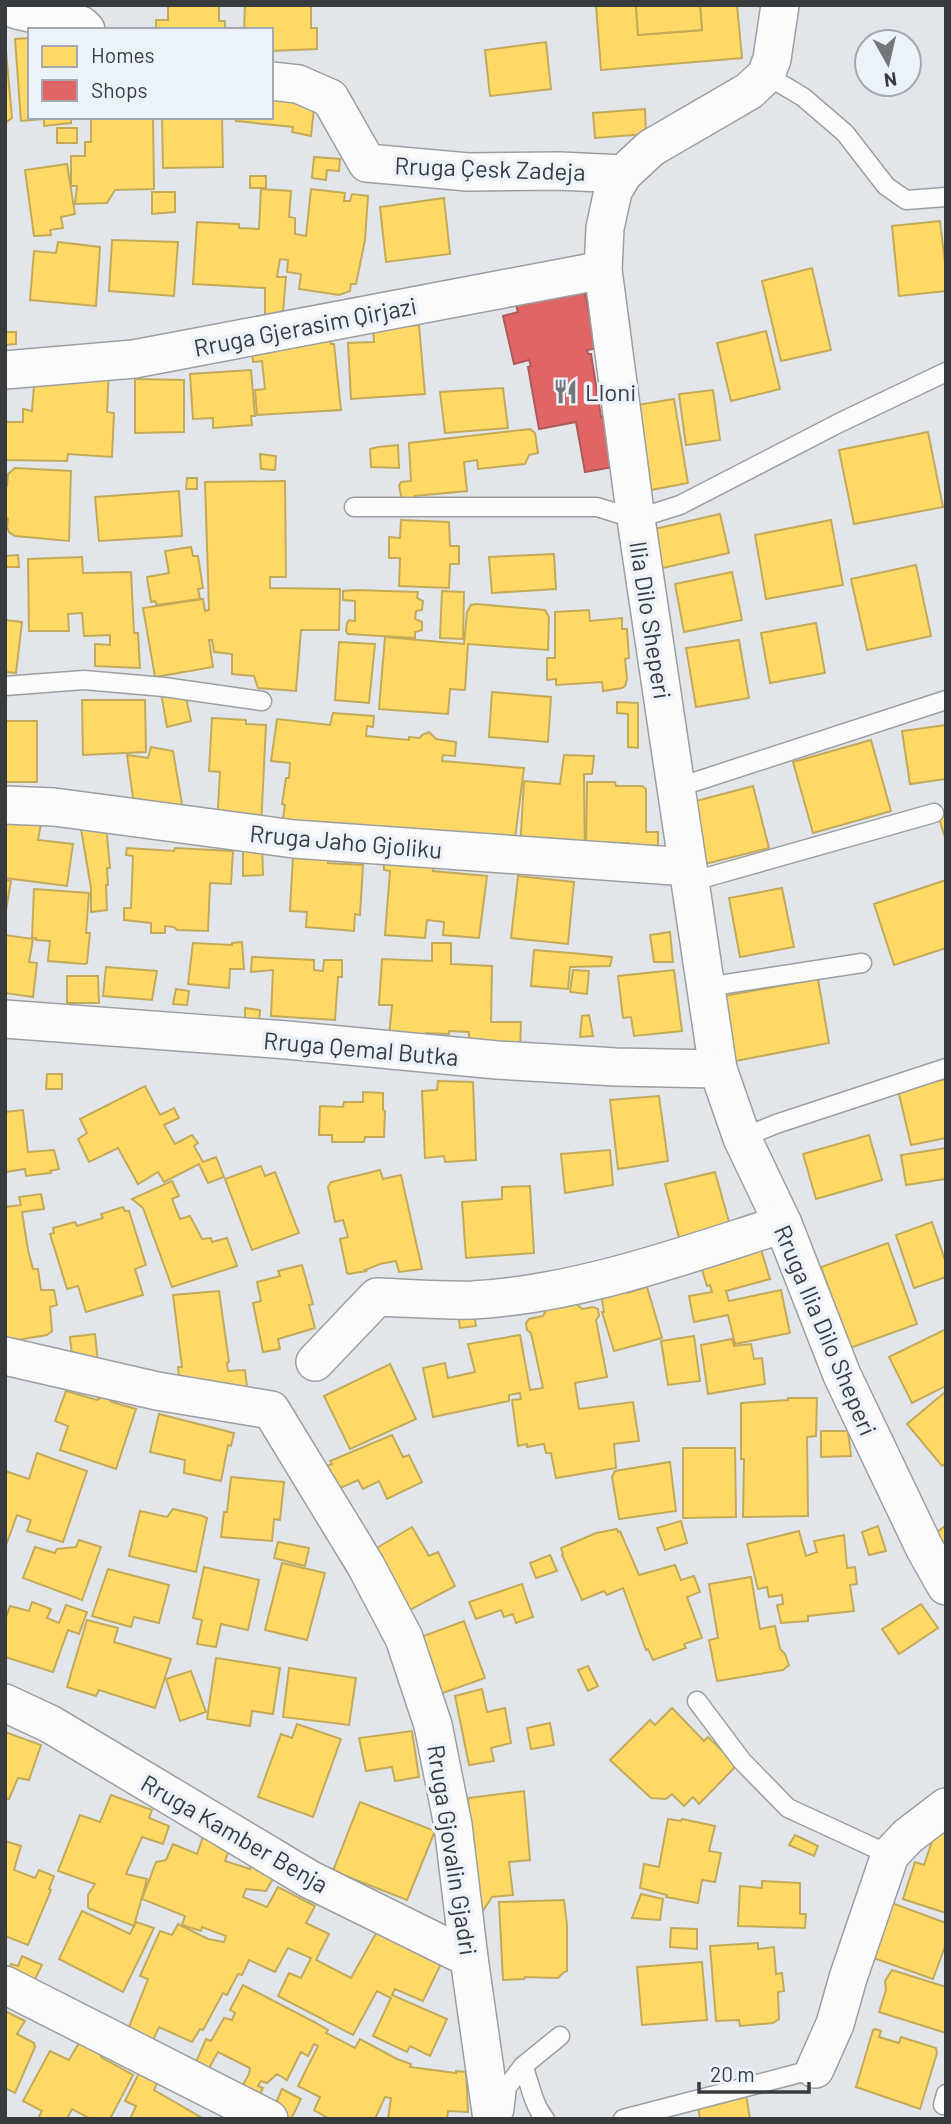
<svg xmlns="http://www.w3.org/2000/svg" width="951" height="2124" viewBox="0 0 951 2124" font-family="Barlow,sans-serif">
  <rect width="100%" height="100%" fill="#e2e6ea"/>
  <g fill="#ffd966" stroke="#c3aa5a" stroke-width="2">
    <polygon points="168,5 219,5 219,21 225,21 225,30 156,30 156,20 168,20"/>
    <polygon points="245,5 311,5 311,28 317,28 317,49 271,51 271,30 244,30"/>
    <polygon points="636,5 638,35 702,30 700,5 737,5 742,58 601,70 596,6"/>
    <polygon points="636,5 700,5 702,30 638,35"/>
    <polygon points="30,38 30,117 71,117 71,123 44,126 44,119 21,121 15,39"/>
    <polygon points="5,40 12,118 5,123"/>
    <polygon points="546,42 551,89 490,96 485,50"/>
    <polygon points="271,90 315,99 311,136 292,132 293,127 236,121 236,117 271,117"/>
    <polygon points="645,109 646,134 595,138 593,113"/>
    <polygon points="91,117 153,117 154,189 115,190 107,203 75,204 77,186 71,186 71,156 85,156 85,142 91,142"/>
    <polygon points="162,117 222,117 223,167 163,168"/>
    <rect x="57" y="128" width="20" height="15"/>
    <polygon points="314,157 340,159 339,171 327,170 326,180 312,178"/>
    <polygon points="67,164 75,214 61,217 63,228 50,230 51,235 34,236 25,170"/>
    <rect x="250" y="176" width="16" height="12"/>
    <polygon points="261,189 291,191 289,217 295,218 295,234 306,236 311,189 345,193 344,201 350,201 352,194 368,196 365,240 356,284 351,284 350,291 339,295 299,289 301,274 287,272 288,260 280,259 277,277 286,277 283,312 265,316 265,288 193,284 197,222 239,224 239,228 259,229"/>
    <polygon points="152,192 175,192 175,212 152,214"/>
    <polygon points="444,198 450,254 386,262 380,207"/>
    <polygon points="940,221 946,271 946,291 899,296 892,226"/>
    <polygon points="112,240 178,242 174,296 109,291"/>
    <polygon points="58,242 100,247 96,306 30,300 34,251 56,253"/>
    <polygon points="812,268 831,350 781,361 762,281"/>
    <polygon points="327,325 331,344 334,344 341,410 257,415 255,390 265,389 262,361 253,362 251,341"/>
    <polygon points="419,325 425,394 351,399 348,343 374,342 373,328"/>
    <polygon points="766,331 780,389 731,401 717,343"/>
    <polygon points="5,332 16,332 16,344 5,345"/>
    <polygon points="109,369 107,412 114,413 112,457 68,454 67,461 5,460 5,422 23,422 23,409 32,411 35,373"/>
    <polygon points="251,370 255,416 251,416 252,425 213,428 213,418 193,419 190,374"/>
    <polygon points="135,379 184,380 184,432 135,433"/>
    <polygon points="503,388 508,428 445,433 440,392"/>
    <polygon points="713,390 720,440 686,445 679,394"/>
    <polygon points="674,399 688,483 651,490 637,405"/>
    <polygon points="530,429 535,433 538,453 529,455 525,464 478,469 477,460 464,462 467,491 415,496 415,499 402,500 399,486 401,482 411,481 409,443"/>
    <polygon points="928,432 943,507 854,524 839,450"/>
    <polygon points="398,445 399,468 371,467 370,449 378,447"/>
    <polygon points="260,454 276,456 275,470 261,469"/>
    <polygon points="15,468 71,471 69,541 15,536 9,532 7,527 8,519 5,516 5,488 7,486 8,474"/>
    <polygon points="187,478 197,478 197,489 186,489"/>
    <polygon points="285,481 286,577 270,577 270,588 340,589 339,630 301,630 296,691 258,688 254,676 232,674 232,654 214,652 212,640 209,640 213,667 155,677 143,608 203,599 205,611 209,610 205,482"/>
    <polygon points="179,491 182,536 99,541 95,497"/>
    <polygon points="720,514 729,553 658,569 650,530"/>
    <polygon points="401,520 449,522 450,546 459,546 459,564 450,564 449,588 399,586 400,558 389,558 389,537 400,538"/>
    <polygon points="831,520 843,585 766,599 755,535"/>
    <polygon points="191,547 193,556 198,556 203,588 198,589 200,599 157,605 155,601 151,602 147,577 169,573 165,551"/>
    <polygon points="554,554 556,589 492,593 489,557"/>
    <polygon points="18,555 19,567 6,567 6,556"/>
    <polygon points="82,557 83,573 131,572 134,633 138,633 140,668 95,666 95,644 110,645 110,635 84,636 82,613 68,614 69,631 29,631 28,559"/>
    <polygon points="916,565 931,636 867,650 851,579"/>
    <polygon points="732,572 742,620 684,632 675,584"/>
    <polygon points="356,590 418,592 417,598 423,601 422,610 416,611 415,619 422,622 422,630 415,632 415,638 348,634 346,631 347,623 349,620 355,621 355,601 343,600 343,591"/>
    <polygon points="442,591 464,592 463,639 440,638"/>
    <polygon points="476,604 545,610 549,617 548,650 468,644 465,690 450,689 448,714 379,709 385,637 464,644 467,612 471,605"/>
    <polygon points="589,610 590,621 622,618 622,629 627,629 629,658 625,659 627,679 625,686 622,688 603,691 602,682 556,685 556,679 547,680 547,658 555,658 555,612"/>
    <polygon points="5,620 22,622 16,673 5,672"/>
    <polygon points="816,623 825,673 770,683 761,633"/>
    <polygon points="739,640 749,698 696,707 686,648"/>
    <polygon points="339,642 375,644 369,703 335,700"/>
    <polygon points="492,692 551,697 548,742 489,737"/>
    <polygon points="161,693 185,693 191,721 167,727"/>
    <polygon points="82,700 145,700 146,752 83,755"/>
    <polygon points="617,702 638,703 638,748 628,747 628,714 617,713"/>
    <polygon points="333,713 374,716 373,727 367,726 366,736 409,740 409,737 420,738 422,735 429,732 436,739 456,742 455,756 443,755 442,761 524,768 514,846 281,832 285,805 282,804 286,778 289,778 290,763 271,761 277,719 330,725"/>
    <polygon points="212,718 246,720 246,724 266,725 261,827 217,825 220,772 209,771"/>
    <rect x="5" y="721" width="32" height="61"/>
    <polygon points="946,725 946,779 910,784 902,731"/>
    <polygon points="871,740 891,811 813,833 793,762"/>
    <polygon points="151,747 173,751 184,816 134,805 127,755 148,758"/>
    <polygon points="564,755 594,756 592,774 584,774 585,856 520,850 524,781 560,784"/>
    <polygon points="587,782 615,782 616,786 642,786 646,789 646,832 658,832 658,850 629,847 629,843 613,843 613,850 586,850"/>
    <polygon points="753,786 769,848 697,866 681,805"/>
    <polygon points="946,810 946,840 937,813"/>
    <polygon points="5,819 41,823 38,840 73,844 67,886 5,878"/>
    <polygon points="80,823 106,825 110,868 107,868 108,885 106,885 107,910 91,912 91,888"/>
    <polygon points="243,843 262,843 263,875 243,876"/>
    <polygon points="127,848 174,851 175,848 233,851 231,884 210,883 208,931 177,930 174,927 165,926 165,933 151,933 151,923 124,920 124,908 131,908 133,856 126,855"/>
    <polygon points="329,848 328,863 363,865 360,915 355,914 354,931 306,927 307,912 290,911 293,855"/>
    <polygon points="384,852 435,856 433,871 487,876 479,938 443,935 444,922 427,920 425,938 385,935 390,871 384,870"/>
    <polygon points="518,876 574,882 568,944 511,938"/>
    <polygon points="5,880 11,881 5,916"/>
    <polygon points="946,880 946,948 894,965 874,904"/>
    <polygon points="782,888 794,947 740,957 729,898"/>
    <polygon points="34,889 89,893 86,933 90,933 87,963 85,964 48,961 50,941 36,940 36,938 32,938"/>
    <polygon points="670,932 673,962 654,962 650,935"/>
    <polygon points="5,935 33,939 29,962 37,963 33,997 5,993"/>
    <polygon points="242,942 244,969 230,969 229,988 188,984 193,943 232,945 232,943"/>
    <polygon points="432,943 451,943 451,964 492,966 491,1022 521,1022 520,1050 469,1049 469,1032 449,1031 449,1034 426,1033 426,1046 389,1037 392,1005 379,1005 382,959 432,961"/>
    <polygon points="534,950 571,953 612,957 610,966 570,967 568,989 531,986"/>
    <polygon points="252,957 314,960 314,970 323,971 324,960 342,960 342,977 338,977 335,1020 271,1016 273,970 251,972"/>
    <polygon points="106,967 157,971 152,1000 103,996"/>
    <polygon points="573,970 589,971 587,994 570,992"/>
    <polygon points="674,970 682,1031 634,1036 631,1017 623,1018 618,976"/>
    <polygon points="67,976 98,976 99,1003 67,1003"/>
    <polygon points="818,979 829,1043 730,1062 719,997"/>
    <polygon points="176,989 189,991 187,1005 173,1004"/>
    <polygon points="245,1008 260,1010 259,1022 245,1021"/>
    <polygon points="589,1015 593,1036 580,1037 582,1016"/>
    <polygon points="47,1074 62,1074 62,1089 46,1089"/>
    <polygon points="946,1079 946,1138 911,1145 898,1090"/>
    <polygon points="438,1081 473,1082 476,1160 445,1162 444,1156 425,1158 422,1091 437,1090"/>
    <polygon points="145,1086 160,1115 174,1108 179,1118 164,1125 175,1144 192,1135 198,1143 194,1146 203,1162 216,1157 224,1177 208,1183 199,1164 164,1182 158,1172 138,1184 118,1148 89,1162 78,1139 87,1133 80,1119"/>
    <polygon points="363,1092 383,1093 383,1110 385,1111 384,1137 365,1137 364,1142 332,1142 332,1135 319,1135 320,1106 343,1107 344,1102 363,1102"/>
    <polygon points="659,1096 668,1161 618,1169 610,1100"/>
    <polygon points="23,1110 28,1152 54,1150 59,1169 50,1171 51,1173 26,1176 25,1169 5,1172 5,1112"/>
    <polygon points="869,1135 882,1180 816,1199 803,1154"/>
    <polygon points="946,1148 946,1179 906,1185 901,1155"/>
    <polygon points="610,1150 613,1185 565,1193 561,1154"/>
    <polygon points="261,1166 265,1176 275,1172 299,1233 252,1250 225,1179"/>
    <polygon points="380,1170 383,1179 401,1175 422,1269 399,1272 396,1261 380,1264 365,1270 366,1271 349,1274 347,1273 340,1239 348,1237 343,1220 335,1222 328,1187 331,1182"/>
    <polygon points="715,1172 731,1229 679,1238 665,1184"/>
    <polygon points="172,1181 179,1196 172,1199 180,1219 190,1216 202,1239 211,1238 212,1242 227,1238 237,1266 172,1287 143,1208 132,1199"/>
    <polygon points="530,1186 534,1253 466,1258 462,1202 502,1199 502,1187"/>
    <polygon points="41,1194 44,1209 22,1212 28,1250 33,1269 38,1269 41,1290 54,1290 57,1305 50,1307 52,1331 47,1335 5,1342 5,1207 21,1205 19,1197"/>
    <polygon points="123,1207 125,1211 129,1211 146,1265 135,1269 143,1295 86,1312 78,1286 67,1289 50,1234 54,1233 53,1228 75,1222 77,1226 103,1218 101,1214"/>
    <polygon points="932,1222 946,1263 946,1277 914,1288 896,1235"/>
    <polygon points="759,1243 770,1279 726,1291 729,1301 781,1290 790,1333 735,1344 728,1315 694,1322 689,1296 712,1292 710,1285 707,1286 699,1260"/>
    <polygon points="888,1243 917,1324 850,1348 821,1267"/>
    <polygon points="302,1265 313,1304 309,1305 315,1328 278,1339 280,1349 263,1352 253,1303 261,1301 257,1282 280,1276 278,1271"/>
    <polygon points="623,1279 627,1293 647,1287 662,1338 614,1351 602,1312 604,1312 602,1300 598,1286"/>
    <polygon points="219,1291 229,1362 227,1363 228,1371 245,1370 247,1387 180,1388 178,1367 182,1367 173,1295"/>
    <polygon points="574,1302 582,1309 593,1307 598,1309 599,1316 596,1320 607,1377 575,1383 579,1409 633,1402 639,1441 614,1444 616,1468 556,1478 551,1453 546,1453 544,1444 527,1447 527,1444 518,1446 512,1400 521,1399 520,1393 509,1395 509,1401 433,1417 423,1368 445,1363 448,1378 475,1372 468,1344 520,1335 530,1390 543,1388 531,1333 527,1330 526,1323 529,1319 543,1316 547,1308"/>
    <polygon points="473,1306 476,1326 460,1328 457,1307"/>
    <polygon points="946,1329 946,1386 912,1403 889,1357"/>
    <polygon points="95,1334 98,1363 73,1365 70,1337"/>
    <polygon points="694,1336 700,1381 668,1385 661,1341"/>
    <polygon points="732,1339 734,1346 751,1344 754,1359 762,1358 765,1384 708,1394 701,1345"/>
    <polygon points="390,1364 416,1419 350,1449 324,1396"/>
    <polygon points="66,1391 97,1400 105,1396 112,1402 136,1409 116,1469 60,1450 68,1426 55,1421"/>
    <polygon points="944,1393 946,1396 946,1463 942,1466 907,1424"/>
    <polygon points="788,1398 817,1398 816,1436 807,1437 808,1516 743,1517 744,1459 741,1459 741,1403 788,1400"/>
    <polygon points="159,1414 234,1433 231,1446 228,1445 221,1481 184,1473 185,1460 150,1452"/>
    <polygon points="821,1431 848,1431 851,1456 821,1457"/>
    <polygon points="392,1435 403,1457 409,1455 422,1482 387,1499 379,1481 363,1489 358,1480 329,1493 317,1471 332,1464 330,1461"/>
    <polygon points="683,1448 735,1448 736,1517 683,1518"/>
    <polygon points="37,1453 87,1471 63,1542 27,1531 31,1520 17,1515 5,1548 5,1471 29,1479"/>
    <polygon points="670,1462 676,1511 619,1519 612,1477 615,1471"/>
    <polygon points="231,1477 284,1482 280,1520 274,1519 272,1541 221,1537 224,1512 227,1512"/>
    <polygon points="173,1509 203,1516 207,1518 196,1572 129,1556 140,1511 167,1517"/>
    <polygon points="681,1521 687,1543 665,1550 657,1528"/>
    <polygon points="946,1525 946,1559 929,1539"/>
    <polygon points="878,1526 886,1551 869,1555 862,1532"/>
    <polygon points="412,1527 429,1556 438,1552 455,1586 408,1611 375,1549"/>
    <polygon points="617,1529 618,1532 620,1531 639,1575 675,1565 681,1580 694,1576 700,1592 687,1597 702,1638 684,1644 686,1648 653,1660 648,1649 646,1650 623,1588 607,1595 604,1591 582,1600 562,1555 563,1554 561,1548 596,1533"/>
    <polygon points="799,1531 806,1556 817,1552 814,1541 844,1535 847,1568 855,1567 857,1584 850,1585 854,1611 808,1616 808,1621 781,1623 777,1605 783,1604 782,1595 769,1597 767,1587 758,1589 747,1544"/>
    <polygon points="79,1540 101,1547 82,1600 23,1578 35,1547 55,1553 57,1549 76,1547"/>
    <polygon points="278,1542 309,1548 305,1566 274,1558"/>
    <polygon points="550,1555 557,1571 536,1578 530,1563"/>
    <polygon points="282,1563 325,1573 307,1640 265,1630"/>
    <polygon points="204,1567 259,1580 248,1630 221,1624 216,1647 197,1644 202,1620 193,1618"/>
    <polygon points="108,1569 169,1585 159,1623 134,1617 131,1627 92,1616"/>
    <polygon points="751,1577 760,1629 775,1626 780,1649 785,1654 789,1665 783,1670 717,1681 709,1640 718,1638 709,1584"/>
    <polygon points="522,1584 533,1617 516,1623 513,1614 504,1617 501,1610 476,1619 469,1602"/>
    <polygon points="32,1602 51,1609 47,1618 59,1623 66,1605 87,1612 79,1634 68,1630 53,1672 5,1657 5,1620 10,1606 29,1611"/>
    <polygon points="921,1604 938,1628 899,1654 882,1629"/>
    <polygon points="87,1620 118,1628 114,1642 171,1659 155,1708 99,1690 96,1696 67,1687"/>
    <polygon points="464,1621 485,1678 440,1694 418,1638"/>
    <polygon points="216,1658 280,1668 273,1714 252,1711 250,1726 207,1719"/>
    <polygon points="588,1666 598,1686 588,1691 578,1670"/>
    <polygon points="289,1668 356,1678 349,1725 283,1717"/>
    <polygon points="191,1671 206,1712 180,1721 166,1679"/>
    <polygon points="482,1689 487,1712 505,1708 511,1743 491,1748 494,1761 469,1765 455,1696"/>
    <polygon points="672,1708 704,1741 708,1737 737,1765 699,1804 693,1797 684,1806 672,1794 666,1799 651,1798 610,1760 650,1720 655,1725"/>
    <polygon points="550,1723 554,1745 531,1749 527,1728"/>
    <polygon points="297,1724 341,1739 313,1817 258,1797 281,1734 292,1738"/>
    <polygon points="412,1731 419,1777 395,1781 392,1767 366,1771 359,1738"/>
    <polygon points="5,1732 41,1745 29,1780 18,1778 9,1799 5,1798"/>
    <polygon points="524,1791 530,1860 509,1862 513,1895 492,1897 479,1917 468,1798"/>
    <polygon points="111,1795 152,1810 149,1818 169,1826 163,1844 142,1837 126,1874 147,1879 134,1926 90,1909 88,1907 88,1895 95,1884 58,1871 80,1815 100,1822"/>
    <polygon points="360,1802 435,1831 407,1900 333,1871"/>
    <polygon points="668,1819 681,1821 682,1819 715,1826 709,1851 721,1853 715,1882 702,1880 698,1903 666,1897 667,1895 640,1888 644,1864 659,1867"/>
    <polygon points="937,1827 946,1830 946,1913 903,1899 915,1862 924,1865"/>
    <polygon points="795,1835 818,1846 814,1856 789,1845"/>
    <polygon points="203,1837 230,1848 225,1861 250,1869 254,1862 275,1875 266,1891 246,1889 243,1897 267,1907 278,1887 315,1906 306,1923 329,1934 316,1960 351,1978 375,1935 381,1931 441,1964 423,2001 395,1989 392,1995 447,2019 430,2056 410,2046 407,2052 373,2036 391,1998 377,1991 353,2035 278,1996 289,1973 301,1978 311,1958 288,1948 275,1972 249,1960 242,1975 238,1974 227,1995 223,1993 203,2030 200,2029 192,2042 159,2027 149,2049 125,2037 148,1979 140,1976 160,1931 172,1935 178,1924 208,1939 224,1942 226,1936 202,1927 201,1931 182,1925 185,1916 142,1899 156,1862 166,1860 173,1844 197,1854"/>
    <polygon points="5,1841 21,1846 14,1870 35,1878 39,1870 54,1876 49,1889 51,1890 28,1945 5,1936"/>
    <polygon points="762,1881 800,1883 800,1914 806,1914 805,1928 738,1926 740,1886 762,1888"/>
    <polygon points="641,1894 663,1899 660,1920 632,1918"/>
    <polygon points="881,1899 946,1923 946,1944 933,1979 862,1954"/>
    <polygon points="564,1900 567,1925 567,1971 564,1972 558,1978 525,1977 524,1979 503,1980 499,1902"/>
    <polygon points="82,1911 130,1934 136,1922 154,1928 123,1992 59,1959"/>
    <polygon points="671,1928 697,1929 697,1949 670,1947"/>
    <polygon points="758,1943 758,1949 774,1947 776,1974 782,1973 784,1991 778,1992 779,2019 773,2023 740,2026 739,2020 716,2021 710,1946"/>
    <polygon points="22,1956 42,1965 31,1987 7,1978 11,1964 18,1966"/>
    <polygon points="702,1962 707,2020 642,2025 637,1967"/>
    <polygon points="892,1970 946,1987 946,2033 879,2012 886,1990 885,1981"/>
    <polygon points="243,1985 316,2023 328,2030 326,2033 355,2048 360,2039 397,2059 411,2064 410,2067 456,2073 456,2071 466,2072 468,2112 448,2111 447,2119 388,2119 391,2098 385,2097 375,2119 330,2119 314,2110 320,2097 298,2086 318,2046 314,2044 308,2056 301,2052 287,2080 277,2074 267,2083 261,2081 258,2086 263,2088 255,2103 237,2095 249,2074 250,2068 218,2052 204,2077 192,2071 206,2039 211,2041 224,2018 232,2020 235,2013 230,2010"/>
    <polygon points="5,2011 25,2021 17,2034 34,2043 35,2047 15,2093 5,2088"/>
    <polygon points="875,2029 881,2031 879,2037 899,2043 901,2037 936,2048 937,2053 920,2109 856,2087 873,2030"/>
    <polygon points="82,2038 105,2049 101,2057 133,2075 110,2119 91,2119 72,2109 67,2119 38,2119 42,2111 23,2101 50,2051 69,2060"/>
    <polygon points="141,2069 159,2078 154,2090 204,2119 130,2119 136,2106 125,2101"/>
    <polygon points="282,2089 301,2099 291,2119 287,2119 272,2112"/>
    <polygon points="746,2095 750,2119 700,2119 698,2105"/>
  </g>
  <polygon fill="#e06666" stroke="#ae595a" stroke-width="2" points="583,285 597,348 587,350 588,354 591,354 601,417 605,416 613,467 585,472 576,422 539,429 528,367 531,366 529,360 514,364 503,316 518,312 514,299"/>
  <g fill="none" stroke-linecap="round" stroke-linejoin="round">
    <defs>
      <g id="service">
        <polyline points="766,75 803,97 845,133 886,186 906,200 946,197"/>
        <polyline points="354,507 597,507 636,519 680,505 841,422 946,372"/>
        <polyline points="5,686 84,680 164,687 262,701"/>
        <polyline points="676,788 946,700"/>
        <polyline points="690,882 934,813"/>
        <polyline points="706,987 862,963"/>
        <polyline points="742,1138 776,1124 946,1068"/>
        <polyline points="697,1701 742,1761 788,1808 890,1855"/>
        <path d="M523,2066C530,2083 533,2105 545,2119"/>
        <polyline points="943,2105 946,2094"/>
        <polyline points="504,2112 507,2087 523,2066 560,2036"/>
        <polyline points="623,2119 815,2069"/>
      </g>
      <g id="minor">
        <polyline points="14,5 17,10 81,25 86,30"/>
        <polyline points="780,5 772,59 766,75 749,91 651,148 623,174 613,191 605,228 603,270 636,519 718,1069 742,1138 783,1224 842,1375 925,1549 946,1586"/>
        <polyline points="271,81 298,84 330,98 367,163 468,172 559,171 623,174"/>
        <polyline points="5,370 134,359 603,270"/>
        <polyline points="5,805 54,807 294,839 688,867"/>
        <polyline points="5,1019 287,1040 497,1060 616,1067 718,1069"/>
        <polyline points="5,1356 157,1391 271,1410 366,1566 404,1638 433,1725 453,1825 469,1958 492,2119"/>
        <path d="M315,1362L377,1297C408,1298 441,1301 473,1300C579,1294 682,1256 783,1224"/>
        <polyline points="5,1703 50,1724 309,1879 469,1958"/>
        <polyline points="5,1985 269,2119"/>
        <polyline points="815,2069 835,2024 848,1978 890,1855 908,1836 946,1807"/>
      </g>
    </defs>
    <use href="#service" stroke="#9c9fa2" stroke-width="21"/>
    <use href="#minor" stroke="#9c9fa2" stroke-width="40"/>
    <use href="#service" stroke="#fbfbfc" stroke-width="18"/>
    <use href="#minor" stroke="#fbfbfc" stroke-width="37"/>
  </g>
  <defs>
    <symbol id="restaurant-bare" viewBox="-9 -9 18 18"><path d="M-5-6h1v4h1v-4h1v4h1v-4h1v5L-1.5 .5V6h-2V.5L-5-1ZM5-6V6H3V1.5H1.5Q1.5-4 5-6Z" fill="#74777a" stroke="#ecf2fa" stroke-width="2.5" paint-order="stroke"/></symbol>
  </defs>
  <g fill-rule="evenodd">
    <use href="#restaurant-bare" x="548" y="374" width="35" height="35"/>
  </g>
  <g text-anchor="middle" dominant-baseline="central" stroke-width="7" stroke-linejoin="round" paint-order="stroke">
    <g font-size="24" fill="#383b3e" stroke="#ecf2fa">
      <text transform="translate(490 168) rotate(2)">Rruga Çesk Zadeja</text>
      <text transform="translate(305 326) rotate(-11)">Rruga Gjerasim Qirjazi</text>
      <text transform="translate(651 620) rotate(81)">Ilia Dilo Sheperi</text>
      <text transform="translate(346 841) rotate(5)">Rruga Jaho Gjoliku</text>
      <text transform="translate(361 1048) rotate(5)">Rruga Qemal Butka</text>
      <text transform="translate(826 1330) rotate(67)">Rruga Ilia Dilo Sheperi</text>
      <text transform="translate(235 1833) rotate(30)">Rruga Kamber Benja</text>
      <text transform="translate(453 1850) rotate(81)">Rruga Gjovalin Gjadri</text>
    </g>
    <g font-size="24" fill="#383b3e" stroke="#ecf2fa" text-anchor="start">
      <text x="585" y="391">Lloni</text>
    </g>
  </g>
  <rect width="951" height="2124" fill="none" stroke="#383b3e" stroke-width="14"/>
  <rect x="28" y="28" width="245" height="91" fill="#ecf2fa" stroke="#a4a9af" stroke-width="2"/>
  <rect x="42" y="46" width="35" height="21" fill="#ffd966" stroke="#a4a9af" stroke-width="2"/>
  <text x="91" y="63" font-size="21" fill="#383b3e">Homes</text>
  <rect x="42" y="80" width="35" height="21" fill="#e06666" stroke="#a4a9af" stroke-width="2"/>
  <text x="91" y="98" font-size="21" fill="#383b3e">Shops</text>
  <g transform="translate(888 63) rotate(172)"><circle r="33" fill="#ecf2fa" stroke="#a4a9af" stroke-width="2"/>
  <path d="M0-5L12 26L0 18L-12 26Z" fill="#74777a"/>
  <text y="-10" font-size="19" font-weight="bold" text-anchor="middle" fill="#383b3e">N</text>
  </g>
  <path d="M699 2082v10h110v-10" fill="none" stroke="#383b3e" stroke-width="3.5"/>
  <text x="710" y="2082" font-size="21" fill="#383b3e" stroke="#ecf2fa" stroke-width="5" paint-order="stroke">20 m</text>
</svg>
